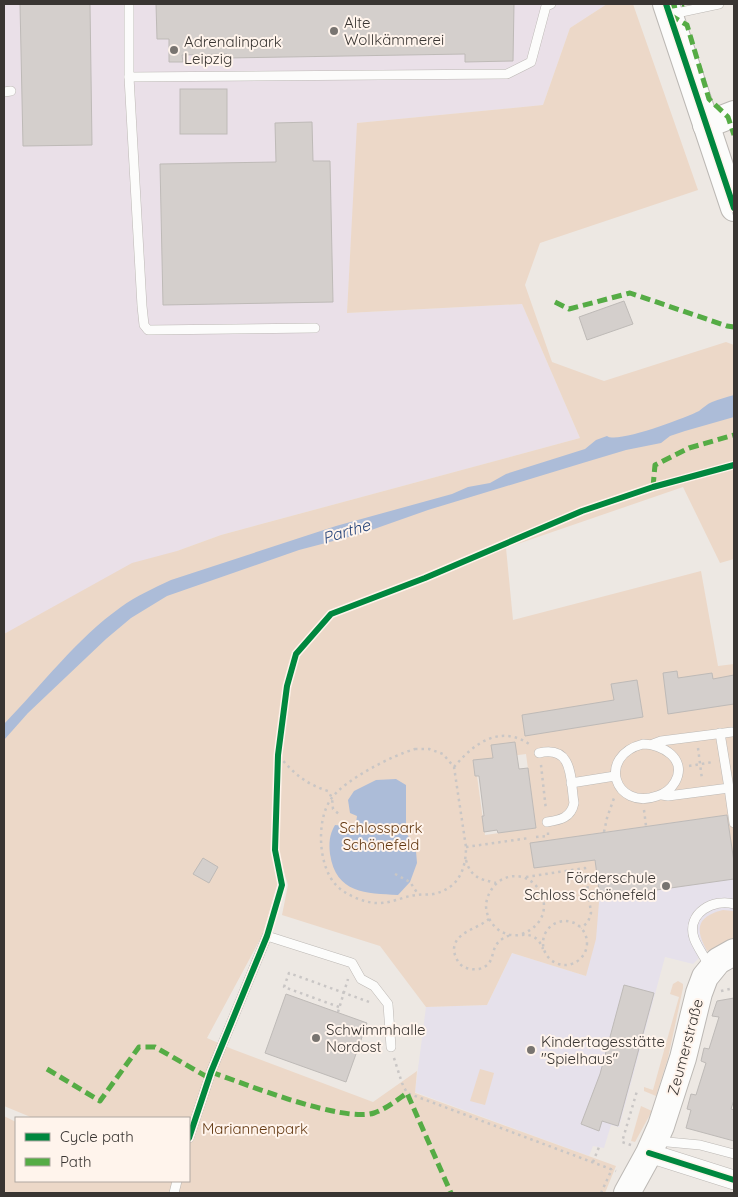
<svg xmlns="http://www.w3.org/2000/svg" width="738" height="1197" viewBox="0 0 738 1197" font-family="Quicksand,sans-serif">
  <rect width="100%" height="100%" fill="#ede8e3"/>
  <polygon fill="#eae0e8" points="4,4 607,4 570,28 543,105 358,123 347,313 522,304 580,438 221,535 177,551 4,634"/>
  <polygon fill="#e6e1eb" points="727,815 734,863 734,938 707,950 693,964 665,957 619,1127 611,1125 604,1148 593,1146 589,1156 415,1092 426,1007 487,1005 512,953 586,976 600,898 591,834"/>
  <g fill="#ecd8c8" fill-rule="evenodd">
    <path d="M607,4H633L698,190L540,243L525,285L552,362L604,381L726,342L734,345V559L720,563L683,487L506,548L513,620L701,571L718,666L734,664V862L727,815L591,834L600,898L599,902L596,939L586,976L512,953L487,1005L426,1007L380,946L282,915L288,885L278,852L277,885L263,934L207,1038L232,1049L373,1102L417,1071L415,1093L616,1166L605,1193H4V1116L16,1122V1181H189V1118H33L4,1106V634L132,563L177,551L221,535L580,438L522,304L347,313L357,123L543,105L570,28ZM526,754L536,828L485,835L475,761Z"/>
    <path d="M723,910L734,911V939L707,951C695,929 696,917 723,910Z"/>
    <polygon points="678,981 683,984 683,988 668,1058 656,1096 644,1091 644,1087 653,1090 679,997 670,994 673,984"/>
    <polygon points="480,1069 494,1073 485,1105 470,1101"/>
    <polygon points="641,1106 652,1111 635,1142 631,1141"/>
  </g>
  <g fill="#acbcd8">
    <path d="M734,395V417L685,431L670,436L661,443L626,450L586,462L428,510L360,534L299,550L167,596L131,618L106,639L28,713L4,740V724C42,685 76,639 121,607C136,596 154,588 171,580L336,526L452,494L468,487L490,483L506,474L585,449L596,440L607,436C617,444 685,418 699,411C703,408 707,404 712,402C719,399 727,397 734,395Z"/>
    <path d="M396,779L406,785V832L416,851L417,863L410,882L398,895C366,893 336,894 330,854C329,843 329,835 335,825L347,826L356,823L357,816L350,813L348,800L354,791L376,780Z"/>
  </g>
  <g fill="#d4cfcc" stroke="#bebab7">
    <polygon points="20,4 90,4 92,145 23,146"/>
    <polygon points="156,4 514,4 513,61 465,62 465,54 227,58 227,54 182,55 183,62 169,62 169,39 157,39"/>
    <rect x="180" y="89" width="47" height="45"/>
    <polygon points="312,122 313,161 330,161 333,302 163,305 160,164 276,162 275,123"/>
    <polygon points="624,301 633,324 587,340 579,317"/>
    <polygon points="677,671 678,678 712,673 713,679 734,675 734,704 668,714 663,673"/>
    <polygon points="637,680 643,717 525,736 522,715 614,700 611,684"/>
    <polygon points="515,742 519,769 528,768 536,828 498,833 497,830 484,832 482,816 484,816 479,776 475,776 473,760 493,758 491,745"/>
    <polygon points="727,815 734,862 734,879 600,898 595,860 534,868 530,843"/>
    <polygon points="203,858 218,867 209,883 193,874"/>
    <polygon points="624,985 654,993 618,1126 602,1121 599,1131 581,1124 600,1074"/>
    <polygon points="286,994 367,1023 346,1082 265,1053"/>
    <polygon points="734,998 734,1100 731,1109 734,1110 734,1141 686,1128 691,1110 687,1109 691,1094 696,1095 706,1063 701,1061 704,1048 709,1049 719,1017 712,1016 717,1001"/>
  </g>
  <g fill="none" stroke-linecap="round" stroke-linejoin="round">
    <defs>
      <g id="service">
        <polyline points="129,4 129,77 507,74 531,62 546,6 551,4"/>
        <polyline points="672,14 719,4"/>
        <polyline points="129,77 142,306 144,325 148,330 315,328"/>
        <polyline points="4,92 11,91"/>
        <path d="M643,744C662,744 688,759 675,782C671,789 664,794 657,796C615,811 596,756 643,744Z"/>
        <polyline points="653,744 661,741 732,732"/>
        <path d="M539,753C574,745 570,779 574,803C571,818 560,820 547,822"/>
        <polyline points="571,783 615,776"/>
        <polyline points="729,788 734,823"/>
        <polyline points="662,795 668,796 729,788 720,733"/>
        <path d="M709,966C705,957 697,947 694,938C686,913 714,898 734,904"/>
        <polyline points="189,1138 211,1072 267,936 352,963 361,979 374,986 388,1004 391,1047"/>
        <polyline points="657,1141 700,1145 734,1154"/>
        <polyline points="174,1193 177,1181"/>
      </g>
      <polyline id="minor" points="649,1153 734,1180"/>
      <g id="secondary">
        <polyline points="666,4 734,208"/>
        <polyline points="706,125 734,114"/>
        <polyline points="627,1193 649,1153 661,1126 683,1058 699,993 705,977 718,961 734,952"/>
      </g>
    </defs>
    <use href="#service" stroke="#bcb8b4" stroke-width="10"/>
    <use href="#minor" stroke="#bcb8b4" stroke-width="20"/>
    <use href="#secondary" stroke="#bcb8b4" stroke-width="28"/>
    <g stroke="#c9c6c5" stroke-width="2.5" stroke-dasharray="2.5 4" stroke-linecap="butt">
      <polyline points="698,748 702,779"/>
      <path d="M415,749H429L443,754L454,767L466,847C466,870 458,889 433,894C428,895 422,894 417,895C403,896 391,904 377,903C364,903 344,894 336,885C318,866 316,820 331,799C344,780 393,755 415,749Z"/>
      <path d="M279,756C294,774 306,784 328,791L332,798L333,809L341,816"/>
      <polyline points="541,765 546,810"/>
      <polyline points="689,766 713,762"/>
      <path d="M454,767C474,743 501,723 532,746"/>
      <polyline points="644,810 646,826"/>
      <polyline points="604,832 607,818 614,798"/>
      <polyline points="536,837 548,836 548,832"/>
      <polyline points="466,847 529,838"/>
      <path d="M466,860C471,878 480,879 496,883"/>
      <polyline points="395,874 410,882 418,894"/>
      <polyline points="526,877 585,868 591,913 588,922 581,928"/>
      <path d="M489,919C478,929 453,932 454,951C455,956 457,961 461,965C466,969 473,970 479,969C501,963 484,943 511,935"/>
      <circle cx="565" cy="943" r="22"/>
      <polyline points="270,925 282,885 275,850 278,755 287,686 296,654 331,614 425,578 582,511 653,487 734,465"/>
      <path d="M522,934C566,917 536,861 501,880C492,886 487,895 486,905C486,920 497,933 511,935C519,936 527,933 534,937C539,940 541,944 543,949"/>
      <polyline points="721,991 734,988"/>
      <polyline points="339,1007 284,987 289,973 372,1003"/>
      <polyline points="338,1012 348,979"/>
      <polyline points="394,1058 402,1083 407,1093 616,1171"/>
      <polyline points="631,1145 622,1142 637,1091"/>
      <polyline points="593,1162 599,1147"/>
      <polyline points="601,1193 612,1169"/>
    </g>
    <use href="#service" stroke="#fcfcfb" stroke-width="9"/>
    <use href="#minor" stroke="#fcfcfb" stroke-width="19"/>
    <use href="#secondary" stroke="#fcfcfb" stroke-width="26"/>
    <polyline stroke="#cac9c7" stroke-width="1" points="663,4 734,217"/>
    <g stroke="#55ac45" stroke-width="5" stroke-dasharray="10 5" stroke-linecap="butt">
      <polyline points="667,7 684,4"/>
      <polyline points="670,15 687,25 709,99 728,117 734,135"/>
      <polyline points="555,302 569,309 630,293 727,326 734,327"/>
      <polyline points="653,487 655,465 689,448 734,435"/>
      <polyline points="47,1069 100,1101 139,1047 155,1047 209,1078"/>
      <path d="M211,1072C245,1084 343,1123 374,1113C386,1109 397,1100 407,1093L451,1193"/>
    </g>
    <defs>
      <g id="cycleway">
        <polyline points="666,4 734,208"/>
        <polyline points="189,1138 211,1072 267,936 282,885 275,850 278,755 287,686 296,654 331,614 425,578 582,511 653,487 734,465"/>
        <polyline points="649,1153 734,1180"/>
      </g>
    </defs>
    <use href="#cycleway" stroke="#fff4ec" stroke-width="9"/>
    <use href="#cycleway" stroke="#00873e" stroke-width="6"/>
  </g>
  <g fill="#787470" stroke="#fff4ec" stroke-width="2">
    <circle cx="334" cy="31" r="5"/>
    <circle cx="174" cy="50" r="5"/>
    <circle cx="666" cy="886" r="5"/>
    <circle cx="316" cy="1038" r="5"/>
    <circle cx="531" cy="1050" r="5"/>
  </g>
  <g text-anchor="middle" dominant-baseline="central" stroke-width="4" stroke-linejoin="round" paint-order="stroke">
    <g font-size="15" fill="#393532" stroke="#fff4ec" text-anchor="start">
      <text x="344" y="22">Alte<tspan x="344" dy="17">Wollkämmerei</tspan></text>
      <text x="184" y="41">Adrenalinpark<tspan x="184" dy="17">Leipzig</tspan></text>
      <text x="656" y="877" text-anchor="end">Förderschule<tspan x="656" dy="17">Schloss Schönefeld</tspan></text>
      <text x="326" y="1029">Schwimmhalle<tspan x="326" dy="17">Nordost</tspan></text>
      <text x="541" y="1041">Kindertagesstätte<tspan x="541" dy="17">"Spielhaus"</tspan></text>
    </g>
    <g font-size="15" fill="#633811" stroke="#fff4ec">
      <text x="381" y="827">Schlosspark<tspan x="381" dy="17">Schönefeld</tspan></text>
      <text x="255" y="1128">Mariannenpark</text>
    </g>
    <g font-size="15" fill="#393532" stroke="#fff4ec">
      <text transform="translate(685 1047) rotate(-75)">Zeumerstraße</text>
    </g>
    <g font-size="16" font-style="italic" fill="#26447a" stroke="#fff4ec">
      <text transform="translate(346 531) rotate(-17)">Parthe</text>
    </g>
  </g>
  <rect width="738" height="1197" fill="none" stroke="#393532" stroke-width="10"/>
  <rect x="15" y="1117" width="175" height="65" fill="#fff4ec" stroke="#b0a8a2"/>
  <rect x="25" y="1133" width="25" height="8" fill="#00873e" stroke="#b0a8a2"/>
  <text x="60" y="1142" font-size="15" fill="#393532">Cycle path</text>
  <rect x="25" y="1158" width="25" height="8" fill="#55ac45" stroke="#b0a8a2"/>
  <text x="60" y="1167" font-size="15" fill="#393532">Path</text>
</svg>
